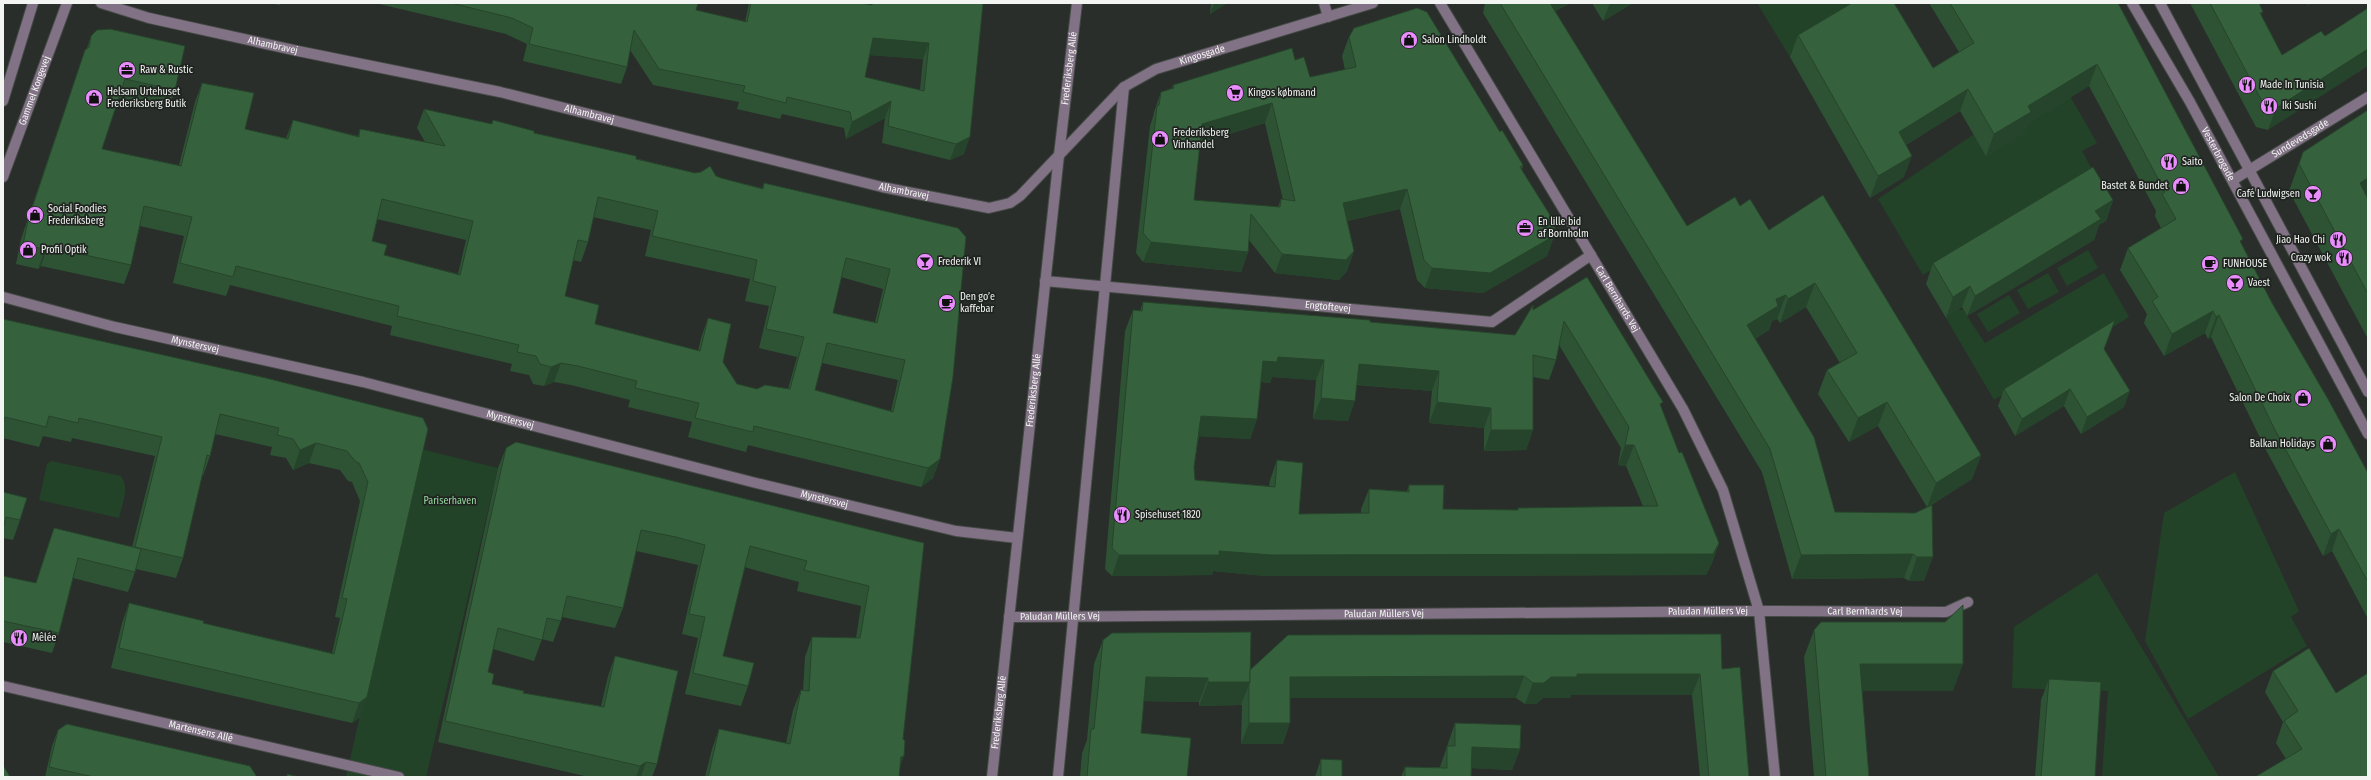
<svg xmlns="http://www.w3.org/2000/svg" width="2371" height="780" viewBox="0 0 2371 780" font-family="'Fira Sans Condensed',sans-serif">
  <rect width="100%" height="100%" fill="#292e2a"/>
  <g fill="#234328">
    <polygon points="1757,3 1880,3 1790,57"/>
    <polygon points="2059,77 2097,143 2082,151 2094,173 1923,275 1878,199"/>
    <polygon points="2088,250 2098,268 2067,286 2057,268"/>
    <polygon points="2048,273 2059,292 2028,309 2017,290"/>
    <polygon points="2104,273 2129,317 1994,400 1946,318 1958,310 1963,310 1985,343"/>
    <polygon points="2009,295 2020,313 1988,332 1977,314"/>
    <polygon points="421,449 498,468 426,777 346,777"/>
    <path d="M51,461L121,476C130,488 122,504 119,518L39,500L47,464Z"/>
    <polygon points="2235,472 2299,611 2291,617 2307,646 2188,719 2145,641 2164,513"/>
    <polygon points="2097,573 2219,777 2102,777 2108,691 2012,688 2014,627"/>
  </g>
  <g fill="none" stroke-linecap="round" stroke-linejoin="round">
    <defs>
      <g id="minor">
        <path id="s1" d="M101,3L149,18L298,51L500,92L882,187L989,208L1010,203L1020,196L1124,87L1156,69L1373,3"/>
        <polyline points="1324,3 1328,17"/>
        <path id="s2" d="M1440,3L1683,409L1723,490L1759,611L1775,777"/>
        <path id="s3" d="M2132,3L2190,102L2368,434"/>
        <polyline points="2160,3 2368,392"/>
        <polyline points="3,101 33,3"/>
        <path id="s4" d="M3,177L67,3"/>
        <path id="s5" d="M2233,180L2368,97"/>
        <path id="s6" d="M1045,281L1492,322L1591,255"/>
        <path id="s7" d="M3,297L115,327L363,382L756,483L956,531L1017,538"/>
        <path id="s8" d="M1009,617L1759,611L1946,612L1968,602"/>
        <path id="s9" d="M3,686L399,777"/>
        <path id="s10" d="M992,777L1059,155L1077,3"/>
        <polyline points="1058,777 1124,87"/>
      </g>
    </defs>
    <use href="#minor" stroke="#454a46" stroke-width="12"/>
    <use href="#minor" stroke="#827285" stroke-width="10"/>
  </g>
  <g fill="#2e5334" fill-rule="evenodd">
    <polygon points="269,3 280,3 280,5"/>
    <path d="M375,3H698L696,10L745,22L749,3H861L867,4V3H983L964,154L950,160L882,143L885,118L846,139L844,128L782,114L780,119L737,109L739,102L653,85L630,50L627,67L621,84L523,61L527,44L506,34ZM870,55L923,59L920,90L865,77Z"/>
    <polygon points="1211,3 1227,3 1210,14"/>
    <path d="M1485,3H1571L1555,11L1687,226L1740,206L1769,230L1981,455L1972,479L1928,507L1924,581H1909L1904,578L1792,579L1762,472L1483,13ZM1806,307L1840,363L1827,370L1818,394L1849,442L1878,426L1927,507L1915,513L1835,512L1755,339L1769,330L1772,321L1777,319L1780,323Z"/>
    <polygon points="1592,3 1633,3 1603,21"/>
    <polygon points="1929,3 2118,3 2272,303 2368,473 2368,619 2332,551 2323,556 2266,450 2211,337 2208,339 2205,333 2164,356 2144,323 2147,314 2120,270 2128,248 2161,228 2155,216 2156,211 2089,86 2027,124 2023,134 1986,156 1960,111 1906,145 1904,177 1870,198 1790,57 1798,35 1933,68 1959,52"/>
    <polygon points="2190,3 2259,3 2262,16 2282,55 2325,36 2268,130 2256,127"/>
    <path d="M91,36L175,90L168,109L119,98L102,149L179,165L195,102L202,83L245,129L286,138L293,120L358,136L360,129L425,142L417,128L424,109L491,124L493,120L534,133L695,173L716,176L721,178L762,188L764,183L958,228L940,459L933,478L921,487L748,445L746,452L688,437L692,422L628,407L630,400L571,385L554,382L544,386L533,384L529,375L510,371L512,364L390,335L392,326L230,285L226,296L173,283L184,236L140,226L131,265L124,284L41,266L38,269L16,264L21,239L78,70L85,50L87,48ZM593,217L651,230L645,256L750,279L745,301L769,306L759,348L797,357L788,389H757L737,384L723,362L708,318L701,338L698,351L595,324L565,296L573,260L581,262L588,242ZM377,219L466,240L458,274L384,255L372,241ZM841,277L883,289L875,322L833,313ZM822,363L898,380L891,411L815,390Z"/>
    <path d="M1349,37L1500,132L1523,165L1522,170L1554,236L1547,256L1483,293L1425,288L1417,280L1400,209L1347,221L1354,251L1347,271L1339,280L1275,273L1249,240L1248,252L1241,272L1143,262L1136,253L1150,126L1153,117L1154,112L1161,92L1172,88L1173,85L1295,60L1310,77L1345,70L1342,56ZM1265,123L1283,200L1281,199L1278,207L1194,200L1200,143Z"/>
    <polygon points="2303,152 2368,199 2368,339 2289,191"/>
    <polygon points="2113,200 2106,221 2099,225 2094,240 1967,316 1962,307 1946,318 1926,284 1933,263"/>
    <path d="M1587,277L1661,407L1679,453L1719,543L1712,563L1706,575L1265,576L1213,571L1212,575L1112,576L1105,569L1125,331L1133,310L1140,311L1143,302L1515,335L1533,310ZM1559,345L1621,448L1618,465L1626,466L1643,506L1518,508L1517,510L1443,509L1409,485L1407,491L1369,489L1361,509V513L1299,514L1277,460L1270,480L1269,486L1195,480L1194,467L1199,436L1250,439L1257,419L1261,382L1270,383L1272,377L1316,380L1313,419L1348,421L1357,385L1432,391L1429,423L1484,428V451L1526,450L1533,430V377L1549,380L1556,360Z"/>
    <polygon points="3,319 423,418 360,717 352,723 111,668 122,623 129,603 203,623 332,653 340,618 335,617 360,501 352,482 348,481 340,470 309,463 293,470 286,458 270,455 272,447 215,434 210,456 203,476 202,475 183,558 176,578 136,569 128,592 73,578 59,633 52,653 3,642 3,576 36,583 47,548 54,528 132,547 155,456 72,438 71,442 43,436 39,447 3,438"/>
    <polygon points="2104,349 2124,407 2081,434 2064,406 2015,436 1998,406 2004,389"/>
    <polygon points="506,448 924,543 903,739 904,756 900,766 899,777 705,777 712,749 719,729 786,743 793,710 801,690 803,690 805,657 812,637 856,638 861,606 797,591 799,582 744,567 723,656 748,686 741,706 685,694 698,638 682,634 698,565 668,558 636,551 623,608 615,628 562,617 553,642 542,639 534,661 493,649 488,672 492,684 523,693 601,706 608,676 615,656 657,764 652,777 589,777 438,742 498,468"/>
    <polygon points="3,492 20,520 13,540 3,538"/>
    <polygon points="1814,630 1953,691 1862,691 1869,777 1814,777 1804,657"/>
    <polygon points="1103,640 1250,670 1722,669 1749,777 1700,777 1692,695 1571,695 1570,698 1543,698 1536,704 1525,704 1516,698 1290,698 1283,744 1241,744 1242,705 1199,706 1199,702 1144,701 1141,733 1187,777 1080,777 1082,753 1087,740 1094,664"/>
    <polygon points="2273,671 2336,693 2368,777 2286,759 2276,743 2283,722 2265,692"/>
    <polygon points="2049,679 2095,777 2035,777 2041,700"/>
    <polygon points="1455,723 1520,749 1512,770 1472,768 1471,777 1401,777 1405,767 1440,767"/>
    <polygon points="58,730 257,777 45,777 52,746"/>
    <polygon points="1321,759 1342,777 1315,777"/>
  </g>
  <g fill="#26442b">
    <polygon points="1214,3 1227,3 1210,14"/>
    <polygon points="1544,3 1571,3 1537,20"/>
    <polygon points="1610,3 1633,3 1603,21"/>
    <polygon points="2308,3 2313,3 2307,6"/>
    <polygon points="873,38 929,43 923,59 867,55"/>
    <polygon points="2368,49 2368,66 2268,130 2276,108"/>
    <polygon points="2097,64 2089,86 2027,124 2023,134 1986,156 1994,134 2028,106"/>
    <polygon points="1968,89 1960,111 1891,154 1899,132"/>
    <polygon points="891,101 885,118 846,139 852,122"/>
    <polygon points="1272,103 1265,123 1195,144 1202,124"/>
    <polygon points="970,137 964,154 950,160 956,144"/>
    <polygon points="1912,156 1904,177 1870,198 1878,176"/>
    <polygon points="2368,178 2368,199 2360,183"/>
    <polygon points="1407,189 1400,209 1336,223 1343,203"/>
    <polygon points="2113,200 2106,221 2099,225 2094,240 1967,316 1975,296 2095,211"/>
    <polygon points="1554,236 1547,256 1483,293 1425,288 1432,268"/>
    <polygon points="1151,242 1248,252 1241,272 1143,262"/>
    <polygon points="48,247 41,266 38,269 45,249"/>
    <polygon points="1354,251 1347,271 1339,280 1275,273 1282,254"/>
    <polygon points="1815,283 1806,307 1780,323 1788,299"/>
    <polygon points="1970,286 1962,307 1946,318 1953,297"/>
    <polygon points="1786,295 1777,319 1772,321 1769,330 1738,349 1747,325 1776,299"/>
    <polygon points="2213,311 2205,333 2164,356 2172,334"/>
    <polygon points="2219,315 2211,337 2208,339 2216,317"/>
    <polygon points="1278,357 1324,360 1316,380 1272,377 1270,383 1255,381 1263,361"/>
    <polygon points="561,363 554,382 544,386 551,367"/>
    <polygon points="1359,364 1439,371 1432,391 1352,384"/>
    <polygon points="2070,389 2064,406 2015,436 2022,419"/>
    <polygon points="2130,391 2124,407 2081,434 2087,417"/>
    <polygon points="1321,398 1355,401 1348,421 1313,419"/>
    <polygon points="1437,402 1491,408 1484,428 1429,423"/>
    <polygon points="1887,402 1878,426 1849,442 1858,418"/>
    <polygon points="1201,416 1257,419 1250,439 1194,436"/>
    <polygon points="1491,430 1533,430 1526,450 1484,451"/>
    <polygon points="316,443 309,463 293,470 300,450"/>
    <polygon points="1625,445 1634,445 1626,466 1618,465"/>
    <polygon points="1981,455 1972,479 1927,507 1936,483"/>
    <polygon points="940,459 933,478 921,487 928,468"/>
    <polygon points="2339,529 2332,551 2323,556 2331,534"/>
    <polygon points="1719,543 1712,563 1706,575 1265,576 1213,571 1212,575 1112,576 1119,555 1219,551"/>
    <polygon points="1913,554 1904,578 1792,579 1801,555"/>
    <polygon points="1917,557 1933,557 1924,581 1909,581"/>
    <polygon points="1860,664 1963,664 1953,691 1850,691"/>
    <polygon points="1577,674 1700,674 1692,695 1571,695 1570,698 1543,698 1536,704 1525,704 1533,683 1551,677"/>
    <polygon points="1524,676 1516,698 1282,698 1290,677"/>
    <polygon points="1146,677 1208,678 1199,702 1137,701"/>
    <polygon points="1208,682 1250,682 1241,705 1199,706"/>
    <polygon points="367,697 360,717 352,723 359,703"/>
    <polygon points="1249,723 1290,723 1283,744 1241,744"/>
    <polygon points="1472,747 1520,749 1512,770 1464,768"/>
    <polygon points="904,756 896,776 901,757"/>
    <polygon points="646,762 641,777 636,777 640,766"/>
  </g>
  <g fill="#36613d" stroke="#26442b" fill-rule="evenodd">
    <path d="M451,3H698L696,10L747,22L751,3H861L872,5V3H983L970,137L956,144L888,126L891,101L852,122L850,112L787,97L786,103L743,92L745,86L659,69L634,30L627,67L529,44L533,28L512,18ZM873,38L929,43L924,91L865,77Z"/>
    <polygon points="1500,3 1550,3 1687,226 1735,197 1740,206 1750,199 1769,230 1823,195 1981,455 1936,483 1887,402 1858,418 1827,370 1857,353 1815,283 1788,299 1786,295 1776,299 1778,306 1747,325 1814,437 1835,512 1915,513 1932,505 1933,557 1917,557 1913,554 1801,555 1770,449"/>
    <polygon points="1852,3 1894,3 1933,68 1974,43 1950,3 2118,3 2243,239 2240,241 2272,303 2328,399 2368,473 2368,582 2339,529 2331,534 2274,428 2219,315 2216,317 2213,311 2172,334 2152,301 2158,297 2128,248 2176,219 2162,194 2165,192 2097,64 2028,106 2031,112 1994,134 1968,89 1899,132 1912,156 1878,176 1798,35"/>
    <polygon points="2210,3 2259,3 2263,12 2260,13 2282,55 2321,31 2325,36 2368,8 2368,49 2276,108 2264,105"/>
    <path d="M1417,8L1427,12L1500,132L1502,130L1523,165L1520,167L1555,223L1554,236L1490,273L1432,268L1424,260L1407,189L1343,203L1354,251L1346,260L1282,254L1251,214L1248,252L1151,242L1143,233L1157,106L1159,105L1161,92L1174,88L1173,85L1292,48L1295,60L1304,57L1310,77L1356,67L1349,37L1354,28ZM1272,103L1295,201L1281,199L1280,207L1194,200L1202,124Z"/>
    <path d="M110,29L185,46L175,90L125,79L102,149L181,166L202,83L254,93L245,129L288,139L293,120L359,137L360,129L445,146L424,109L492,124L493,120L534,131V133L636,156V159L695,173L701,172L710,166L716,176L721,178L763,189L764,183L958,228L966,237L953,377L940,459L928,468L754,426L753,432L695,418L699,403L635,388L637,381L578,366L561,363L551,367L540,364L536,356L517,352L519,345L397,316L399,306L236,266L233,277L180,263L192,217L144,206L131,265L48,247L45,249L23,245L28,220L85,50L89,47L91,36L97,30ZM598,197L658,211L652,236L757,260L753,281L776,287L766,329L804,337L790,389L765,385L757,389L737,384L723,362L731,324L708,318L700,351L595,324L599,305L565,296L578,240L588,242ZM382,199L473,221L460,275L384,255L387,245L372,241ZM846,258L890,269L877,323L833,313ZM827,343L905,360L893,412L815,390Z"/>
    <polygon points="2368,110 2368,178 2360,183 2368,199 2368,294 2299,164 2303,152"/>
    <polygon points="2093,167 2113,200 2095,211 2101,219 1975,296 1970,286 1953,297 1933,263"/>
    <path d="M1587,277L1663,402L1660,404L1679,453L1682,452L1719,543L1713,554L1272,555L1219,551V555H1119L1112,548L1133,310L1142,311L1143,302L1370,320V322L1515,335L1533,305V310ZM1564,321L1629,427L1625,445H1634L1658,506L1518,508V510L1443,509L1444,485H1409V492L1369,489V513L1299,514L1303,463L1277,460L1275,487L1195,480L1194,467L1201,416L1257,419L1263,361L1277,362L1278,357L1324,360L1321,398L1355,401L1359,364L1439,371L1437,402L1491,408V430H1533V355L1556,360Z"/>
    <polygon points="3,319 266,378 423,418 428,429 367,697 359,703 119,648 129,603 204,621 203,623 334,654 347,599 342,598 368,482 359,463 356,462 347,451 316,443 300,450 293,439 277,435 279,428 220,414 210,456 207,455 183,558 135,547 162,437 79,418 78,423 49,416 46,427 5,417 3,423"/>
    <polygon points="2115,320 2104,349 2130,391 2087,417 2070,389 2022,419 2004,389"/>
    <polygon points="516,442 924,543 903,739 905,741 904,756 901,757 899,777 708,777 719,729 790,744 801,690 809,691 812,637 860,638 869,586 804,570 807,561 750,546 723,656 754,663 748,686 693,673 705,617 689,614 705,545 676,537 641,530 623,608 567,596 561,621 547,618 542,640 498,628 488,672 494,674 492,684 524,691 523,693 604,707 615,656 678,671 657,764 646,762 640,766 445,721 506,448"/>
    <polygon points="3,492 27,498 20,520 6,517 3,529"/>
    <polygon points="54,528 141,549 135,572 78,558 59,633 3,621 3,576 36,583"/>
    <polygon points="1963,605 1963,664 1860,664 1869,777 1826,777 1814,630 1821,622 1945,622"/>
    <polygon points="1251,632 1250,682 1208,682 1208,678 1146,677 1141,733 1191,738 1187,777 1087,777 1091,729 1094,729 1103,640 1112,633"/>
    <polygon points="1721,634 1722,669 1740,667 1749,777 1709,777 1700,674 1577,674 1577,677 1551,677 1544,683 1533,683 1524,676 1290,677 1290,723 1249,723 1249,684 1250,682 1250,670 1288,635"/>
    <polygon points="2309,648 2336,693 2368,673 2368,777 2255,777 2302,749 2284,721 2298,711 2273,671"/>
    <polygon points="2049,679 2101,682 2095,777 2041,777"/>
    <polygon points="1455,723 1521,725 1520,749 1472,747 1471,777 1405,777 1405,767 1447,768 1447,746 1455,746"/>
    <polygon points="67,724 250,766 257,777 94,777 49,767 58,730"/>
    <polygon points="1321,759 1342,760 1342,777 1321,777"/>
    <polygon points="3,765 10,777 3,777"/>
    <polygon points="287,774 299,777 287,777"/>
  </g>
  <defs>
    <symbol id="shop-disc" viewBox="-11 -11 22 22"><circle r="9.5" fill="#e98dfe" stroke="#202420"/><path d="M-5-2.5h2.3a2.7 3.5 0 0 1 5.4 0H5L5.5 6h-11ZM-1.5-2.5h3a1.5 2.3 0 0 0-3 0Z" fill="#111"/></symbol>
    <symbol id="office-disc" viewBox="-11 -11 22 22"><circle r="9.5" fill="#e98dfe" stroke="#202420"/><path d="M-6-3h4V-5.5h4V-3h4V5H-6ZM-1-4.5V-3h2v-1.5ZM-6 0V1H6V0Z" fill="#111"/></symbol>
    <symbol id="restaurant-disc" viewBox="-11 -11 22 22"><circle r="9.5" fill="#e98dfe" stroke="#202420"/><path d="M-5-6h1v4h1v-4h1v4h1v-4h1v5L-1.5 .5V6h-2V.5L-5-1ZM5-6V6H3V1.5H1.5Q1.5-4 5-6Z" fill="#111"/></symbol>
    <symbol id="supermarket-disc" viewBox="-11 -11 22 22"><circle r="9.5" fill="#e98dfe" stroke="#202420"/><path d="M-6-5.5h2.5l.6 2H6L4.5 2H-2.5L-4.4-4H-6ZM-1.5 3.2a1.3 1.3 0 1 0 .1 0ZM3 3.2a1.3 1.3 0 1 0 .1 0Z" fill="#111"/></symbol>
    <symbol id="bar-disc" viewBox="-11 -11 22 22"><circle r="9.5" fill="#e98dfe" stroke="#202420"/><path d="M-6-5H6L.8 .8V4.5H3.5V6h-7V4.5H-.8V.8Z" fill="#111"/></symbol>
    <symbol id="cafe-disc" viewBox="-11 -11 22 22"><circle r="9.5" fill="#e98dfe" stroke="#202420"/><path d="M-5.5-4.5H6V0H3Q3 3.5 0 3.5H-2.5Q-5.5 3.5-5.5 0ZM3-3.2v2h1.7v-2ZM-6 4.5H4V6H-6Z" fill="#111"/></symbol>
  </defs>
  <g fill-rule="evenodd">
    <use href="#shop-disc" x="1399" y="30" width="20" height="20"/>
    <use href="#office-disc" x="117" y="60" width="20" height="20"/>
    <use href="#restaurant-disc" x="2237" y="75" width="20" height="20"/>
    <use href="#supermarket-disc" x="1225" y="83" width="20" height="20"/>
    <use href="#shop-disc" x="84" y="88" width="20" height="20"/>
    <use href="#restaurant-disc" x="2259" y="96" width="20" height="20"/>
    <use href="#shop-disc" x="1150" y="129" width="20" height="20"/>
    <use href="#restaurant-disc" x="2159" y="152" width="20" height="20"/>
    <use href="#shop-disc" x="2171" y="176" width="20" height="20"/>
    <use href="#bar-disc" x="2303" y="184" width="20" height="20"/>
    <use href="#shop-disc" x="25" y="205" width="20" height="20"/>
    <use href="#office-disc" x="1515" y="218" width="20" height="20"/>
    <use href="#restaurant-disc" x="2328" y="230" width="20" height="20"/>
    <use href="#shop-disc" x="18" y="240" width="20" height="20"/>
    <use href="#restaurant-disc" x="2334" y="248" width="20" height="20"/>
    <use href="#bar-disc" x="915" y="252" width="20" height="20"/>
    <use href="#cafe-disc" x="2200" y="254" width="20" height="20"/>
    <use href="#bar-disc" x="2225" y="273" width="20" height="20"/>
    <use href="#cafe-disc" x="937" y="293" width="20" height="20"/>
    <use href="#shop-disc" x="2293" y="388" width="20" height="20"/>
    <use href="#shop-disc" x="2318" y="434" width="20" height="20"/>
    <use href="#restaurant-disc" x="1112" y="505" width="20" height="20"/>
    <use href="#restaurant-disc" x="9" y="628" width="20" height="20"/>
  </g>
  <g text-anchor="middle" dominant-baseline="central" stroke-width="3.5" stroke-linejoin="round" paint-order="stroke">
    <g font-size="10" fill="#f2f5f2" stroke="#202420" text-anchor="start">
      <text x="1422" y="40">Salon Lindholdt</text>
      <text x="140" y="70">Raw &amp; Rustic</text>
      <text x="2260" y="85">Made In Tunisia</text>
      <text x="107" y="92">Helsam Urtehuset<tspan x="107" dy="12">Frederiksberg Butik</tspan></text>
      <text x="1248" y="93">Kingos købmand</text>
      <text x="2282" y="106">Iki Sushi</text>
      <text x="1173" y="133">Frederiksberg<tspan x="1173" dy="12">Vinhandel</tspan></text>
      <text x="2182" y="162">Saito</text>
      <text x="2168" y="186" text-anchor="end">Bastet &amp; Bundet</text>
      <text x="2300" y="194" text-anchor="end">Café Ludwigsen</text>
      <text x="48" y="209">Social Foodies<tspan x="48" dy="12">Frederiksberg</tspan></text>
      <text x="1538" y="222">En lille bid<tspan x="1538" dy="12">af Bornholm</tspan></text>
      <text x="2325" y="240" text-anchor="end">Jiao Hao Chi</text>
      <text x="41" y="250">Profil Optik</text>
      <text x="2331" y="258" text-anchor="end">Crazy wok</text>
      <text x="938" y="262">Frederik VI</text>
      <text x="2223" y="264">FUNHOUSE</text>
      <text x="2248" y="283">Vaest</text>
      <text x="960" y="297">Den go’e<tspan x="960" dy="12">kaffebar</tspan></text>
      <text x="2290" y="398" text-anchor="end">Salon De Choix</text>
      <text x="2315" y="444" text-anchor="end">Balkan Holidays</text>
      <text x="1135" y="515">Spisehuset 1820</text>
      <text x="32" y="638">Mêlée</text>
    </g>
    <g font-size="10" fill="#f2f5f2" stroke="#202420">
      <text stroke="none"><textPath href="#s1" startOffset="177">Alhambravej</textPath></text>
      <text stroke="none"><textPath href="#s1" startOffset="1181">Kingosgade</textPath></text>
      <text stroke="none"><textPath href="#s10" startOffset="713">Frederiksberg Allé</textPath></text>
      <text stroke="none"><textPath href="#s4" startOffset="92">Gammel Kongevej</textPath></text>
      <text stroke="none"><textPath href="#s1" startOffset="501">Alhambravej</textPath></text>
      <text stroke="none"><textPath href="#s5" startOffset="79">Sundevedsgade</textPath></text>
      <text stroke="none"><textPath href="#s3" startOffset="174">Vesterbrogade</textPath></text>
      <text stroke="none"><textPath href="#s1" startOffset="825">Alhambravej</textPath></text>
      <text stroke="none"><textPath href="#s2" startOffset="345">Carl Bernhards Vej</textPath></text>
      <text stroke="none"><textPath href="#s6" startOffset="284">Engtoftevej</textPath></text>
      <text stroke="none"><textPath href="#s7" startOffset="198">Mynstersvej</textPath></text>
      <text stroke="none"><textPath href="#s10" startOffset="389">Frederiksberg Allé</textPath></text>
      <text stroke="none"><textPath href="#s7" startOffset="522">Mynstersvej</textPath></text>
      <text stroke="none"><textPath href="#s7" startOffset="846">Mynstersvej</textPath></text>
      <text stroke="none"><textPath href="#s8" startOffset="699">Paludan Müllers Vej</textPath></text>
      <text stroke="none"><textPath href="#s8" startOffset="856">Carl Bernhards Vej</textPath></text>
      <text stroke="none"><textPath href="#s8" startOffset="375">Paludan Müllers Vej</textPath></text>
      <text stroke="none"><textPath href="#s8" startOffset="51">Paludan Müllers Vej</textPath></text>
      <text stroke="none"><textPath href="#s10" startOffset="65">Frederiksberg Allé</textPath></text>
      <text stroke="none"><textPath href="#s9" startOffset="203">Martensens Allé</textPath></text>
    </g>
    <g font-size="10" fill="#97daa0" stroke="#202420">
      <text x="450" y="501">Pariserhaven</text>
    </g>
  </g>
  <rect width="2371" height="780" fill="none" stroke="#f2f5f2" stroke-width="8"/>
</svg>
